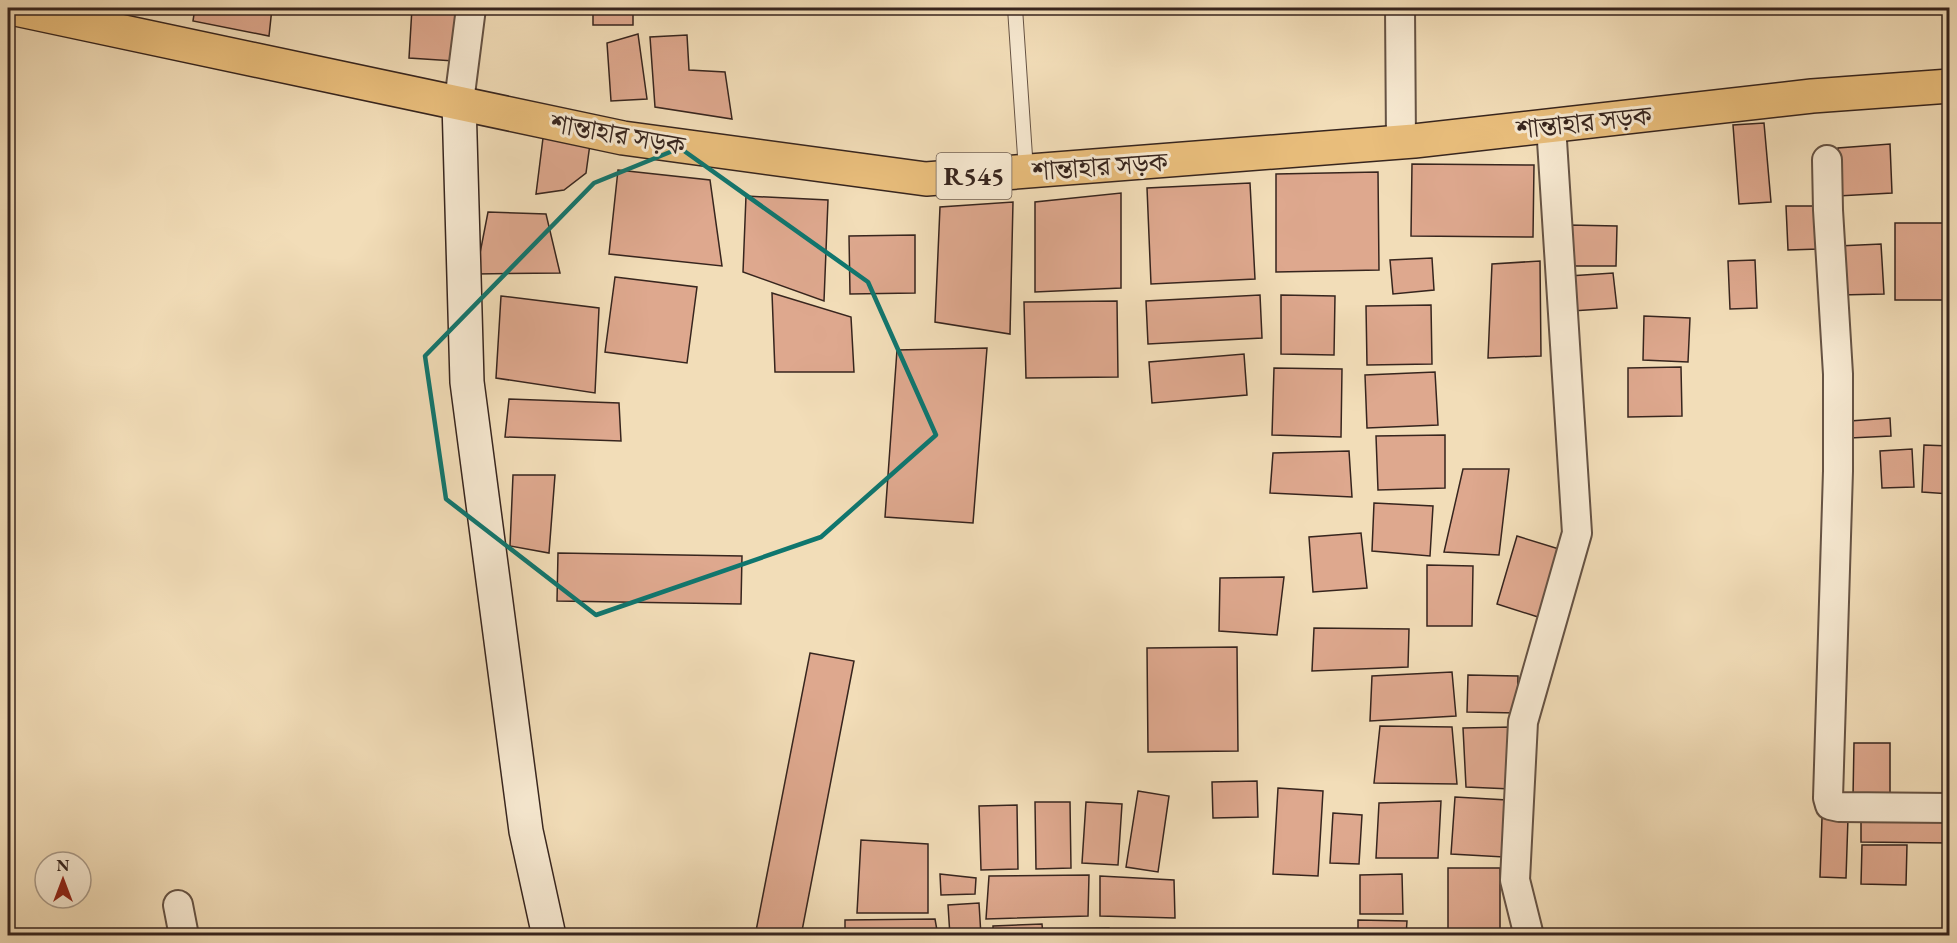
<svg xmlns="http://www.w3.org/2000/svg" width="1957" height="943" viewBox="0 0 1957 943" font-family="'EB Garamond','Noto Serif Bengali',serif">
  <rect width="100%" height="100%" fill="#f2ddb8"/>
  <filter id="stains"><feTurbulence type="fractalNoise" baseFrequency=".00333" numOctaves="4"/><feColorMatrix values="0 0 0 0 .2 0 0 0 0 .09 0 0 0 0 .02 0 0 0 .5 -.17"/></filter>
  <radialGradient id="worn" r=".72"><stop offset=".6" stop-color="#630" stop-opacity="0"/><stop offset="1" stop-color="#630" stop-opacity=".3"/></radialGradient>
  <g fill="#dea88e" stroke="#37251e" stroke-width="1.5">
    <polygon points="195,8 272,8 269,36 193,21"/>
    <polygon points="412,8 456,8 454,61 409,58"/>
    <rect x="593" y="8" width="40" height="17"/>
    <polygon points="638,34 647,99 611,101 607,43"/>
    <polygon points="687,35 689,70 725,72 732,119 655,107 650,37"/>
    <polygon points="1764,123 1771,202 1739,204 1733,125"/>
    <polygon points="543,138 590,144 586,173 564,190 536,194"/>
    <polygon points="1890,144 1892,193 1838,196 1838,148"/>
    <polygon points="1412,164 1534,165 1533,237 1411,236"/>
    <polygon points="618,170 710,180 722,266 609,254"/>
    <polygon points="1378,172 1379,270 1276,272 1276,174"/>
    <polygon points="1250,183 1255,279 1151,284 1147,188"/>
    <polygon points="1121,193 1121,288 1035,292 1035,202"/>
    <polygon points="746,196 828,200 824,301 743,272"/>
    <polygon points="1013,202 1010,334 935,322 940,207"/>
    <polygon points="1786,206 1818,206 1819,249 1788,250"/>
    <polygon points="488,212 546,214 560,273 476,274"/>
    <rect x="1895" y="223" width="55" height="77"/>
    <polygon points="1568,225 1617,226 1616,266 1567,266"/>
    <polygon points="915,235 915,293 850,294 849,236"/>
    <polygon points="1881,244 1884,294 1840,295 1838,246"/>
    <polygon points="1432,258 1434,290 1393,294 1390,260"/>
    <polygon points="1755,260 1757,308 1730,309 1728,261"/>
    <polygon points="1540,261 1541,356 1488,358 1492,264"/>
    <polygon points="1613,273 1617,308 1572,311 1569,276"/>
    <polygon points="615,277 697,287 687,363 605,352"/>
    <polygon points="772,293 851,317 854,372 775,372"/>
    <polygon points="1260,295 1262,338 1148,344 1146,301"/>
    <polygon points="1281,295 1335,296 1334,355 1281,354"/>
    <polygon points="501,296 599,308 595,393 496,378"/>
    <polygon points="1117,301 1118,377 1026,378 1024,302"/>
    <polygon points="1431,305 1432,364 1367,365 1366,306"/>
    <polygon points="1644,316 1690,318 1688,362 1643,360"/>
    <polygon points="987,348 973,523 885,517 897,350"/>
    <polygon points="1244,354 1247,395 1152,403 1149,362"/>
    <polygon points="1681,367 1682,416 1628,417 1628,368"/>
    <polygon points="1274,368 1342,369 1341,437 1272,435"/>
    <polygon points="1435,372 1438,425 1367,428 1365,375"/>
    <polygon points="509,399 619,403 621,441 505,437"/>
    <polygon points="1890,418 1891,436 1850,438 1850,421"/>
    <polygon points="1445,435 1445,488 1378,490 1376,436"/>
    <polygon points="1924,445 1950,446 1950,494 1922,492"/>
    <polygon points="1912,449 1914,487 1882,488 1880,451"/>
    <polygon points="1349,451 1352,497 1270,493 1273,453"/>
    <polygon points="1463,469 1509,469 1499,555 1444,552"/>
    <polygon points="513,475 555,475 549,553 510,546"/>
    <polygon points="1374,503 1433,506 1430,556 1372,551"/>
    <polygon points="1361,533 1367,588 1313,592 1309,537"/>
    <polygon points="1517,536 1559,549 1538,617 1497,604"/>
    <polygon points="558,553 742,556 741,604 557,601"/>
    <polygon points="1427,565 1473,566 1472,626 1427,626"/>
    <polygon points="1284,577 1277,635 1219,631 1220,578"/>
    <polygon points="1314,628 1409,629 1408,667 1312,671"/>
    <polygon points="1237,647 1238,751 1148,752 1147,648"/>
    <polygon points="810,653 854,661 801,936 755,936"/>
    <polygon points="1452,672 1456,716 1370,721 1372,676"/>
    <polygon points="1468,675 1518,676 1517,713 1467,712"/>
    <polygon points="1380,726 1452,727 1457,784 1374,783"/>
    <polygon points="1512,727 1511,789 1466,787 1463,728"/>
    <polygon points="1854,743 1890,743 1890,798 1853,797"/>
    <polygon points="1257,781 1258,817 1213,818 1212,782"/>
    <polygon points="1278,788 1323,791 1318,876 1273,874"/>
    <polygon points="1138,791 1169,796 1158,872 1126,867"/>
    <polygon points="1455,797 1507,800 1504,857 1451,854"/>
    <polygon points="1441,801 1438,858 1376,858 1379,803"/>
    <polygon points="1035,802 1070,802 1071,868 1036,869"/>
    <polygon points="1086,802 1122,804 1118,865 1082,863"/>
    <polygon points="1017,805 1018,869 981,870 979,806"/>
    <polygon points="1333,813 1362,815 1359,864 1330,863"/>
    <polygon points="1822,818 1848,818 1846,878 1820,877"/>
    <polygon points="1861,820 1950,821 1950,843 1861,842"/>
    <polygon points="861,840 928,844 928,913 857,913"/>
    <polygon points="1862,845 1907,845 1906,885 1861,884"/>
    <rect x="1448" y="868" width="52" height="64"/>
    <polygon points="940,874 976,878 975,894 941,895"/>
    <polygon points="1402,874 1403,914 1360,914 1360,875"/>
    <polygon points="1089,875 1088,916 986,919 989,876"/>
    <polygon points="1100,876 1174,880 1175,918 1100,916"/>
    <polygon points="979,903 981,936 950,936 948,905"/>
    <polygon points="935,919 938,936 845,936 845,920"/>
    <polygon points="1358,920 1407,921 1406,936 1358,936"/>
    <polygon points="1042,924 1043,936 993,936 993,926"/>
    <polygon points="1109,928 1110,936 1050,936 1050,929"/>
    <rect x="1116" y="935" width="64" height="1"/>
  </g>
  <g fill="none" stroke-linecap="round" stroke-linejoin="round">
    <defs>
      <polyline id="lane" points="1015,8 1026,171"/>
      <g id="street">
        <polyline points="1400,8 1401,142"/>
        <polyline points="459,102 471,8"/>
        <polyline points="1827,160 1828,210 1838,374 1838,471 1828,798 1830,805 1839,807 1950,808"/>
        <polyline points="178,905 184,936"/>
        <polyline points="1529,936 1515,880 1523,722 1577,533 1551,125"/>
      </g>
      <polyline id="secondary" points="459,102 467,382 526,831 549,936"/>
      <polyline id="primary" points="11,8 623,138 926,179 1414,141 1812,96 1950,86"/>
    </defs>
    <use href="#lane" stroke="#665344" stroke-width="16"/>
    <use href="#street" stroke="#665344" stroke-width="32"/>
    <use href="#secondary" stroke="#37251e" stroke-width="36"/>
    <use href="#primary" stroke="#37251e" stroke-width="36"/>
    <use href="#lane" stroke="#f7e9d1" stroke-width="14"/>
    <use href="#street" stroke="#f7e9d1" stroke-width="28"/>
    <use href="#secondary" stroke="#f7e9d1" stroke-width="33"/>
    <use href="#primary" stroke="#e9be7c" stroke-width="33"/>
  </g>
  <path fill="none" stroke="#0f766e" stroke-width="4.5" stroke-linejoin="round" d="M680,148L868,282L936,435L821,537L596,615L446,499L425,356L594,183Z"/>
  <g text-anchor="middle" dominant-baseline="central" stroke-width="6" stroke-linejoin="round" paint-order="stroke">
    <rect fill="#f7e9d1" stroke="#716054" stroke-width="1.5" x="936.5" y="153" width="75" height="46" rx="4.5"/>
    <g font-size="26" font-weight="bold" fill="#37251e">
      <text x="974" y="176">R545</text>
    </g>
    <g font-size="27" fill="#37251e" stroke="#f7e9d1">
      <text transform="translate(1584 122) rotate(-6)">শান্তাহার সড়ক</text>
      <text transform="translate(618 134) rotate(10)">শান্তাহার সড়ক</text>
      <text transform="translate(1100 166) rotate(-4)">শান্তাহার সড়ক</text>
    </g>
  </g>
  <rect width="1957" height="943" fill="none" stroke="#f2ddb8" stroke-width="30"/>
  <rect x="9" y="9" width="1939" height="925" fill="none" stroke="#37251e" stroke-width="3"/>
  <rect x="15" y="15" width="1927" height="913" fill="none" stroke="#37251e" stroke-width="1.5"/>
  <g transform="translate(63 880)"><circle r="28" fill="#f7e9d1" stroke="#aa9b89" stroke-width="1.5"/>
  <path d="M0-4.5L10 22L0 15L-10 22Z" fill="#8f2418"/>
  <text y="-9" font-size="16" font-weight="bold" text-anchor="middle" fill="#37251e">N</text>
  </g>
  <rect width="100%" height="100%" filter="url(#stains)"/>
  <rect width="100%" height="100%" fill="url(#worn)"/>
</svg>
